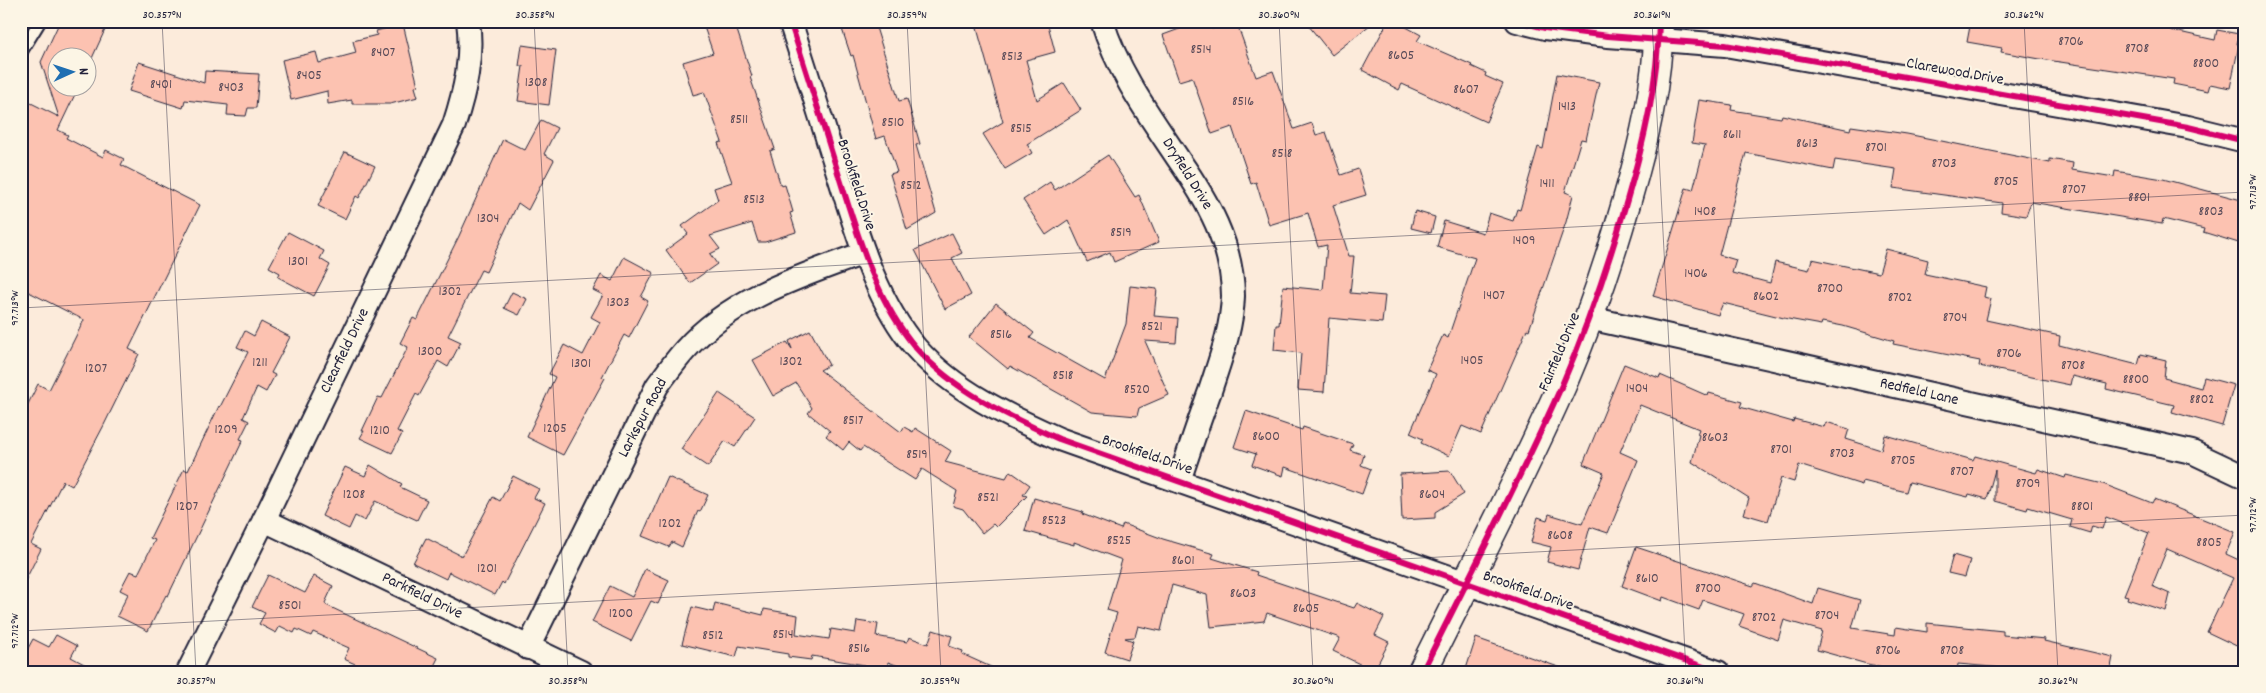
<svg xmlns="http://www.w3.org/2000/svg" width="2266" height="693" viewBox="0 0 2266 693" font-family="Dekko,sans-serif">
  <rect width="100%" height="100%" fill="#fcebdb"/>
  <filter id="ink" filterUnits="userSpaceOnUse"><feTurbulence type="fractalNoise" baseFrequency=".02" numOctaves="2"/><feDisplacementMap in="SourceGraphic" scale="10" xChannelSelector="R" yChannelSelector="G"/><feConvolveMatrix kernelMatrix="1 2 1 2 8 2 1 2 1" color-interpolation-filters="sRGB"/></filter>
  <g filter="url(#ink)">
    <g fill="#fcc2b1" stroke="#22223b">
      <polygon points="60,21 109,21 88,67 88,58 58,58 58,88 78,88 58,130 68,135 66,138 103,157 106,150 124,159 121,165 200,205 129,349 139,354 103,427 72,486 63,481 31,544 41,549 21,589 21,418 38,384 49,390 84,320 21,288 21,98 59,117 41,62"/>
      <polygon points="702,21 734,21 752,76 750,77 775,149 770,151 781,186 785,185 793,212 790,213 796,232 765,242 758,242 752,223 710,236 720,249 710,254 717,264 690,283 666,250 688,234 682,226 718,200 714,188 732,182 718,143 722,142 704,92 693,95 683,62 713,53"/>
      <polygon points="856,21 874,21 899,101 907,99 920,144 916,145 936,213 907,230 890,174 897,172 885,136 876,139 853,55 851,56 841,26"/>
      <polygon points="975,21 1047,21 1055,52 1026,60 1037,100 1064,83 1081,110 1027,144 1032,153 1005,169 983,134 1003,122"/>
      <polygon points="1201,21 1210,21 1212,29 1236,21 1256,77 1273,71 1294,129 1312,123 1316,135 1326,132 1341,175 1358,169 1366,195 1333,205 1349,256 1354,256 1350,293 1385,296 1382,323 1329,318 1324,392 1298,390 1301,353 1274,350 1276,325 1279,325 1283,286 1323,290 1327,245 1318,247 1308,213 1269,225 1256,182 1251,184 1232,127 1212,134 1192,77 1179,81 1163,35"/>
      <polygon points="1305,21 1375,21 1332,55"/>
      <polygon points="1388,21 1395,21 1421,35 1417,41 1472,65 1471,66 1486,73 1485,76 1503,84 1486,122 1402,84 1399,90 1362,70"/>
      <polygon points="1971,21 2171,21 2170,30 2215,40 2217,30 2239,34 2237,44 2239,45 2230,88 2210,84 2208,91 2173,84 2174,79 2040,59 2001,52 2002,48 1967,42"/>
      <polygon points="403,24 418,86 415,87 418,97 390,104 352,104 352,100 328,104 327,91 291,100 282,60 316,52 319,63 356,53 353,41 377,35 376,31"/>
      <polygon points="522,45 556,50 549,105 518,101 523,66 519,66"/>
      <polygon points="139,62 204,83 205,71 259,74 256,108 248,108 246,116 227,115 228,105 185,100 183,108 129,91"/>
      <polygon points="1557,74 1599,82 1586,140 1581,139 1565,192 1573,195 1566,222 1529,330 1527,329 1481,434 1462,426 1449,456 1421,443 1423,439 1410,433 1436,374 1427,370 1443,335 1448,338 1475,258 1437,247 1444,221 1483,233 1489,213 1513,221 1517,209 1520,210 1538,147 1543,149"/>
      <polygon points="1699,100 1732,105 1731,110 1781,118 1782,115 1850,130 1851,126 1907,134 2050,163 2050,159 2073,163 2072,170 2114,177 2115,171 2163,179 2245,201 2245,245 2203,232 2204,229 2163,219 2162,224 2031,202 2026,216 2001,212 2002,203 1893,188 1896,169 1835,160 1833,170 1746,153 1719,255 1736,260 1732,273 1770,283 1775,262 1809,270 1812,259 1879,273 1886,249 1928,260 1925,274 1986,287 1984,297 1991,299 1986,320 2060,336 2059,345 2138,365 2141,354 2166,360 2164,378 2201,388 2204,377 2234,385 2222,426 2172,412 2174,405 2106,389 2107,384 2072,376 2070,385 1979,366 1980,361 1893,344 1894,341 1843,326 1822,322 1821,325 1788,319 1723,303 1718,315 1653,296 1686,188 1693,190 1705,145 1692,143"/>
      <polygon points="541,120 557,128 544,154 554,160 528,210 518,203 486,272 481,270 448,336 461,342 448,367 438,361 419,396 416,394 397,431 402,434 392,453 360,438 364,431 362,431 378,397 382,398 408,347 400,343 413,318 417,320 459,236 503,139 525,150"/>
      <polygon points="345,152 375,166 359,198 356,196 345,219 318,206"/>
      <polygon points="1108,155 1135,197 1139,195 1159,242 1114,262 1110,252 1087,262 1068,220 1046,235 1023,200 1050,182 1055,190"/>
      <polygon points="1415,211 1435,217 1431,233 1411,228"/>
      <polygon points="288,232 324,251 320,259 330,265 314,296 278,277 280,273 269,267"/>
      <polygon points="952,233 962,253 952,258 971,295 945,309 915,250"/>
      <polygon points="624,257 654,273 641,297 648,301 629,338 624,335 602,377 605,378 563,455 527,437 555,377 549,374 564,345 583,355 600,322 591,317 603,295 593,290 601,275 612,281"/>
      <polygon points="1130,286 1157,289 1154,316 1178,318 1176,343 1145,341 1169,395 1139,408 1137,416 1092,412 1010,366 1008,369 969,337 996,303 1034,333 1030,338 1105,380 1126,324"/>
      <polygon points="512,292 527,299 519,315 504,308"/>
      <polygon points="261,322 290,337 271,373 275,375 266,392 257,387 243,418 249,421 240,439 243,440 168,596 166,595 148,631 117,616 128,594 120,590 130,571 138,574 155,540 150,538 184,469 188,471 219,406 220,407 248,352 237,347 245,331 254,336"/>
      <polygon points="810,330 829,365 820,370 852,395 901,432 904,427 913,432 915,428 951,451 945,462 1006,478 1010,471 1030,485 1023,495 1027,496 996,527 993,524 982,533 963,509 953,506 957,491 922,469 915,480 863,447 860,451 849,442 843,450 826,436 830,431 808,413 812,408 796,383 773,396 753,360 787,342 792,349 789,341"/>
      <polygon points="1624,364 1659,378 1660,375 1708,396 1709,393 1742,402 1740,407 1793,422 1794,419 1824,427 1826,422 1849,429 1846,439 1881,450 1885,435 1973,460 1975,456 2036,473 2038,469 2065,478 2066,475 2103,484 2152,503 2154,499 2235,532 2226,554 2241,561 2245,553 2245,650 2207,632 2233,578 2167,549 2152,586 2170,594 2166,611 2127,599 2128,596 2124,595 2149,533 2106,517 2102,529 2092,526 2090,533 2070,527 2072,520 2028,507 2027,510 1995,501 1995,470 1987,499 1969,494 1968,497 1909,482 1906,492 1863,481 1862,485 1799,465 1794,482 1781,478 1768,521 1744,514 1749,498 1692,462 1699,435 1697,434 1699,429 1640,405 1620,452 1638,460 1608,533 1590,527 1578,570 1547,562 1551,547 1531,542 1538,517 1547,520 1549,514 1582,524 1604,473 1583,464"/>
      <polygon points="719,393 755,417 735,447 725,441 708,467 681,449"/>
      <polygon points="1246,411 1302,430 1303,427 1353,444 1350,450 1364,455 1361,465 1371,469 1362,494 1285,467 1283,476 1252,465 1256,454 1234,447"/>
      <polygon points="370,465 402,484 400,487 427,500 417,520 375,501 365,521 355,516 349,529 322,516 345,467 365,476"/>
      <polygon points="1450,471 1464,494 1435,512 1435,518 1402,520 1400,474"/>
      <polygon points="513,476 539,489 534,498 545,503 504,584 502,582 495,595 449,572 446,579 413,563 426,538 462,556 493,497 500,501"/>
      <polygon points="668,477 708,495 700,512 698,511 682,547 672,542 669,547 642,536"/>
      <polygon points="1034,498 1083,512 1082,514 1121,529 1123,524 1163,539 1214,554 1212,558 1257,572 1256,575 1354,608 1357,603 1384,617 1375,635 1389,642 1374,671 1333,651 1340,638 1267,613 1264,621 1211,627 1207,595 1172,585 1161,631 1138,626 1135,637 1125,638 1133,641 1127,659 1105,652 1117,613 1107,610 1122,560 1074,542 1074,545 1025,531"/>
      <polygon points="1636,547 1753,586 1755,583 1813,604 1818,588 1860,600 1852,628 1895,635 1896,627 1927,632 1927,623 2003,631 2003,635 2045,639 2044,641 2113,657 2110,672 2049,672 1958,664 1957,672 1912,672 1867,664 1817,650 1822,631 1784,620 1778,640 1739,626 1744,614 1703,600 1699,610 1663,597 1662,601 1622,586"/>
      <polygon points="1953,555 1970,560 1965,577 1948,573"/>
      <polygon points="645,569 669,580 658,604 651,601 631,641 592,622 610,586 632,597"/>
      <polygon points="268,575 305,593 314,576 333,586 325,603 326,605 438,658 431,672 373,672 344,659 349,648 313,632 311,636 296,629 294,633 280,626 276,633 259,624 265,613 252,607"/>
      <polygon points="715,603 763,615 764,609 798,615 796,634 829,639 831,629 855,633 857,621 878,624 876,636 907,642 909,637 928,644 933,630 952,636 949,646 963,651 962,654 1002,672 915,672 888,662 886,672 865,668 865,665 812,656 811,660 788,657 788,654 739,646 736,657 682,644 692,607 713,612"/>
      <polygon points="56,635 77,646 71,657 99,672 21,672 21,661 33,639 49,647"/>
      <polygon points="1476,638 1564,669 1563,672 1465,672"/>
    </g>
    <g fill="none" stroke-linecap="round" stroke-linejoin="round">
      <defs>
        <polyline id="lane" points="21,52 40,21"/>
        <g id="street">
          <path d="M790,21C807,73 823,125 839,176C858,236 875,299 916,348C954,391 1008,416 1059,439L1718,672"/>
          <path d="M1102,21C1118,73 1149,115 1179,160C1207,200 1233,245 1233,296C1232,329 1220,360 1210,391C1199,421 1189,451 1179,481"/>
          <polyline points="1517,21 1545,28 1608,36 1725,45 2188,127 2245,141"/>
          <polyline points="1589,318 2192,452 2245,477"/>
          <polyline points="264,520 581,672"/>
          <path d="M528,648L657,386C666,374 675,361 685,350C731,298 801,276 864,253"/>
          <path d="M188,672L264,520L454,125C465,91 473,57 468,21"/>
        </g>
        <path id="secondary" d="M1422,672C1469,577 1519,482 1562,385C1588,325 1609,263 1627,200C1644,142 1658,82 1659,21"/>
      </defs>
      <use href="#lane" stroke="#22223b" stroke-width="15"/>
      <use href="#street" stroke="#22223b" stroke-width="26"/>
      <use href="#secondary" stroke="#22223b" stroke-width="31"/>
      <use href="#lane" stroke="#fcf5e5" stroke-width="11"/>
      <use href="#street" stroke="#fcf5e5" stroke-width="22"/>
      <use href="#secondary" stroke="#fcf5e5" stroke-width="28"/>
      <defs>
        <g id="cycleway">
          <path d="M790,21C807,73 823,125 839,176C858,236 875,299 916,348C954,391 1008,416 1059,439L1718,672"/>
          <polyline points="1517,21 1545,28 1608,36 1725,45 2188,127 2245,141"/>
          <path d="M1422,672C1469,577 1519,482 1562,385C1588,325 1609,263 1627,200C1644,142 1658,82 1659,21"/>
        </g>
      </defs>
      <use href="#cycleway" stroke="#fcf5e5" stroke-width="9"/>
      <use href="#cycleway" stroke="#d6006c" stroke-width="6"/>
    </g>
  </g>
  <path fill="none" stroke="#22223b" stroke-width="1" stroke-opacity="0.45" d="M162,21L196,672M534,21L568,672M907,21L941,672M1279,21L1313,672M1652,21L1686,672M2024,21L2058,672M21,308L2245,192M21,631L2245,515"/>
  <g text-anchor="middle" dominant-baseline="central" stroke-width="4" stroke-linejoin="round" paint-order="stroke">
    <g font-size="14" fill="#584a58">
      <text x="2071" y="42">8706</text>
      <text x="2137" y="49">8708</text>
      <text x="1201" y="50">8514</text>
      <text x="383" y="53">8407</text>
      <text x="1401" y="56">8605</text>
      <text x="1012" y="57">8513</text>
      <text x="2206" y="64">8800</text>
      <text x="309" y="76">8405</text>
      <text x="536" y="83">1308</text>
      <text x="161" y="85">8401</text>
      <text x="231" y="88">8403</text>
      <text x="1466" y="90">8607</text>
      <text x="1243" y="102">8516</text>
      <text x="1567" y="107">1413</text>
      <text x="739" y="120">8511</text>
      <text x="893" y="123">8510</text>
      <text x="1021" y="129">8515</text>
      <text x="1732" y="135">8611</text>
      <text x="1807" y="144">8613</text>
      <text x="1876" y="148">8701</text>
      <text x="1282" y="154">8518</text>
      <text x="1944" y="164">8703</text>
      <text x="2006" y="182">8705</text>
      <text x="1547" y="184">1411</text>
      <text x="911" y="186">8512</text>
      <text x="2074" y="190">8707</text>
      <text x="2139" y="198">8801</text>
      <text x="754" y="200">8513</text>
      <text x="1705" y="212">1408</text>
      <text x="2211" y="212">8803</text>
      <text x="488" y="219">1304</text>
      <text x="1121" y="233">8519</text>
      <text x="1524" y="241">1409</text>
      <text x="298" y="262">1301</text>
      <text x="1696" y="274">1406</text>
      <text x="1830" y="289">8700</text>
      <text x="450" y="292">1302</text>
      <text x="1494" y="296">1407</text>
      <text x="1766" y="297">8602</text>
      <text x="1900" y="298">8702</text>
      <text x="618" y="303">1303</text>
      <text x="1955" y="318">8704</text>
      <text x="1152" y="327">8521</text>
      <text x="1001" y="335">8516</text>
      <text x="430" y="352">1300</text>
      <text x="2009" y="354">8706</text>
      <text x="1472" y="361">1405</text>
      <text x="791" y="362">1302</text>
      <text x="260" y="363">1211</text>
      <text x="581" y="364">1301</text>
      <text x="2073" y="366">8708</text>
      <text x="96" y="369">1207</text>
      <text x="1063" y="376">8518</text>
      <text x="2136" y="380">8800</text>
      <text x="1637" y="389">1404</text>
      <text x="1137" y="390">8520</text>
      <text x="2202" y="400">8802</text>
      <text x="853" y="421">8517</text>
      <text x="555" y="429">1205</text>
      <text x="226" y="430">1209</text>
      <text x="380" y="431">1210</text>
      <text x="1266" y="437">8600</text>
      <text x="1715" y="438">8603</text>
      <text x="1781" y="450">8701</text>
      <text x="1842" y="454">8703</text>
      <text x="917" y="455">8519</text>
      <text x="1903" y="461">8705</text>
      <text x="1962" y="472">8707</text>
      <text x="2028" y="484">8709</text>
      <text x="354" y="495">1208</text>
      <text x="1432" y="495">8604</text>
      <text x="988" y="498">8521</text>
      <text x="187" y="507">1207</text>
      <text x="2082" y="507">8801</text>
      <text x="1054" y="521">8523</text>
      <text x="670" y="524">1202</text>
      <text x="1560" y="536">8608</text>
      <text x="1119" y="541">8525</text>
      <text x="2209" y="543">8805</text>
      <text x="1183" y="561">8601</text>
      <text x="487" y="569">1201</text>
      <text x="1647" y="579">8610</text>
      <text x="1708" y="589">8700</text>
      <text x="1243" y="594">8603</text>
      <text x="290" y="606">8501</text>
      <text x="1306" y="609">8605</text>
      <text x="621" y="614">1200</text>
      <text x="1827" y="616">8704</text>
      <text x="1764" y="618">8702</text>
      <text x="783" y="635">8514</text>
      <text x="713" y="636">8512</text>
      <text x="859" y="649">8516</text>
      <text x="1888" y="651">8706</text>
      <text x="1952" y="651">8708</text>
    </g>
    <g font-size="16" fill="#22223b" stroke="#fcf5e5">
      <text transform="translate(1955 72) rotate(10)">Clarewood Drive</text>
      <text transform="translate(1187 174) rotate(58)">Dryfield Drive</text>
      <text transform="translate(856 185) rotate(72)">Brookfield Drive</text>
      <text transform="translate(345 351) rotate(-64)">Clearfield Drive</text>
      <text transform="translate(1560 352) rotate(-67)">Fairfield Drive</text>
      <text transform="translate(1919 392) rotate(13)">Redfield Lane</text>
      <text transform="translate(643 418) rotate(-62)">Larkspur Road</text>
      <text transform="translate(1147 455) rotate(19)">Brookfield Drive</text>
      <text transform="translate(1528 591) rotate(19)">Brookfield Drive</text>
      <text transform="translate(422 596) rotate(26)">Parkfield Drive</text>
    </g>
  </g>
  <rect width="2266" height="693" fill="none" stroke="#fcf5e5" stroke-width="55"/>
  <g transform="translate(72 72) rotate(87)"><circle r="24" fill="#fcf5e5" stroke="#a5a1a1"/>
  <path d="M0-4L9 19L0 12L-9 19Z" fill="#1f6fb2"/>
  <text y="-8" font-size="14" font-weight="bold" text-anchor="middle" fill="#22223b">N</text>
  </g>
  <rect x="28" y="28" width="2210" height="638" fill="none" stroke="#22223b" stroke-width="2"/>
  <g font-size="12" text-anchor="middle" fill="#22223b">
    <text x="162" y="18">30.357°N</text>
    <text x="535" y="18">30.358°N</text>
    <text x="907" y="18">30.359°N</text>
    <text x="1279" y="18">30.360°N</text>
    <text x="1652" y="18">30.361°N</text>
    <text x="2024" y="18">30.362°N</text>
    <text transform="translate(2252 192) rotate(-90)" y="4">97.713°W</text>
    <text transform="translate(14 308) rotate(-90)" y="4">97.713°W</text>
    <text transform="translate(2252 515) rotate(-90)" y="4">97.712°W</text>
    <text transform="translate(14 631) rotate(-90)" y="4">97.712°W</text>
    <text x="196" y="684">30.357°N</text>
    <text x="568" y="684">30.358°N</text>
    <text x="940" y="684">30.359°N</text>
    <text x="1313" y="684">30.360°N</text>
    <text x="1685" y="684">30.361°N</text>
    <text x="2058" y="684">30.362°N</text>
  </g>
</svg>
